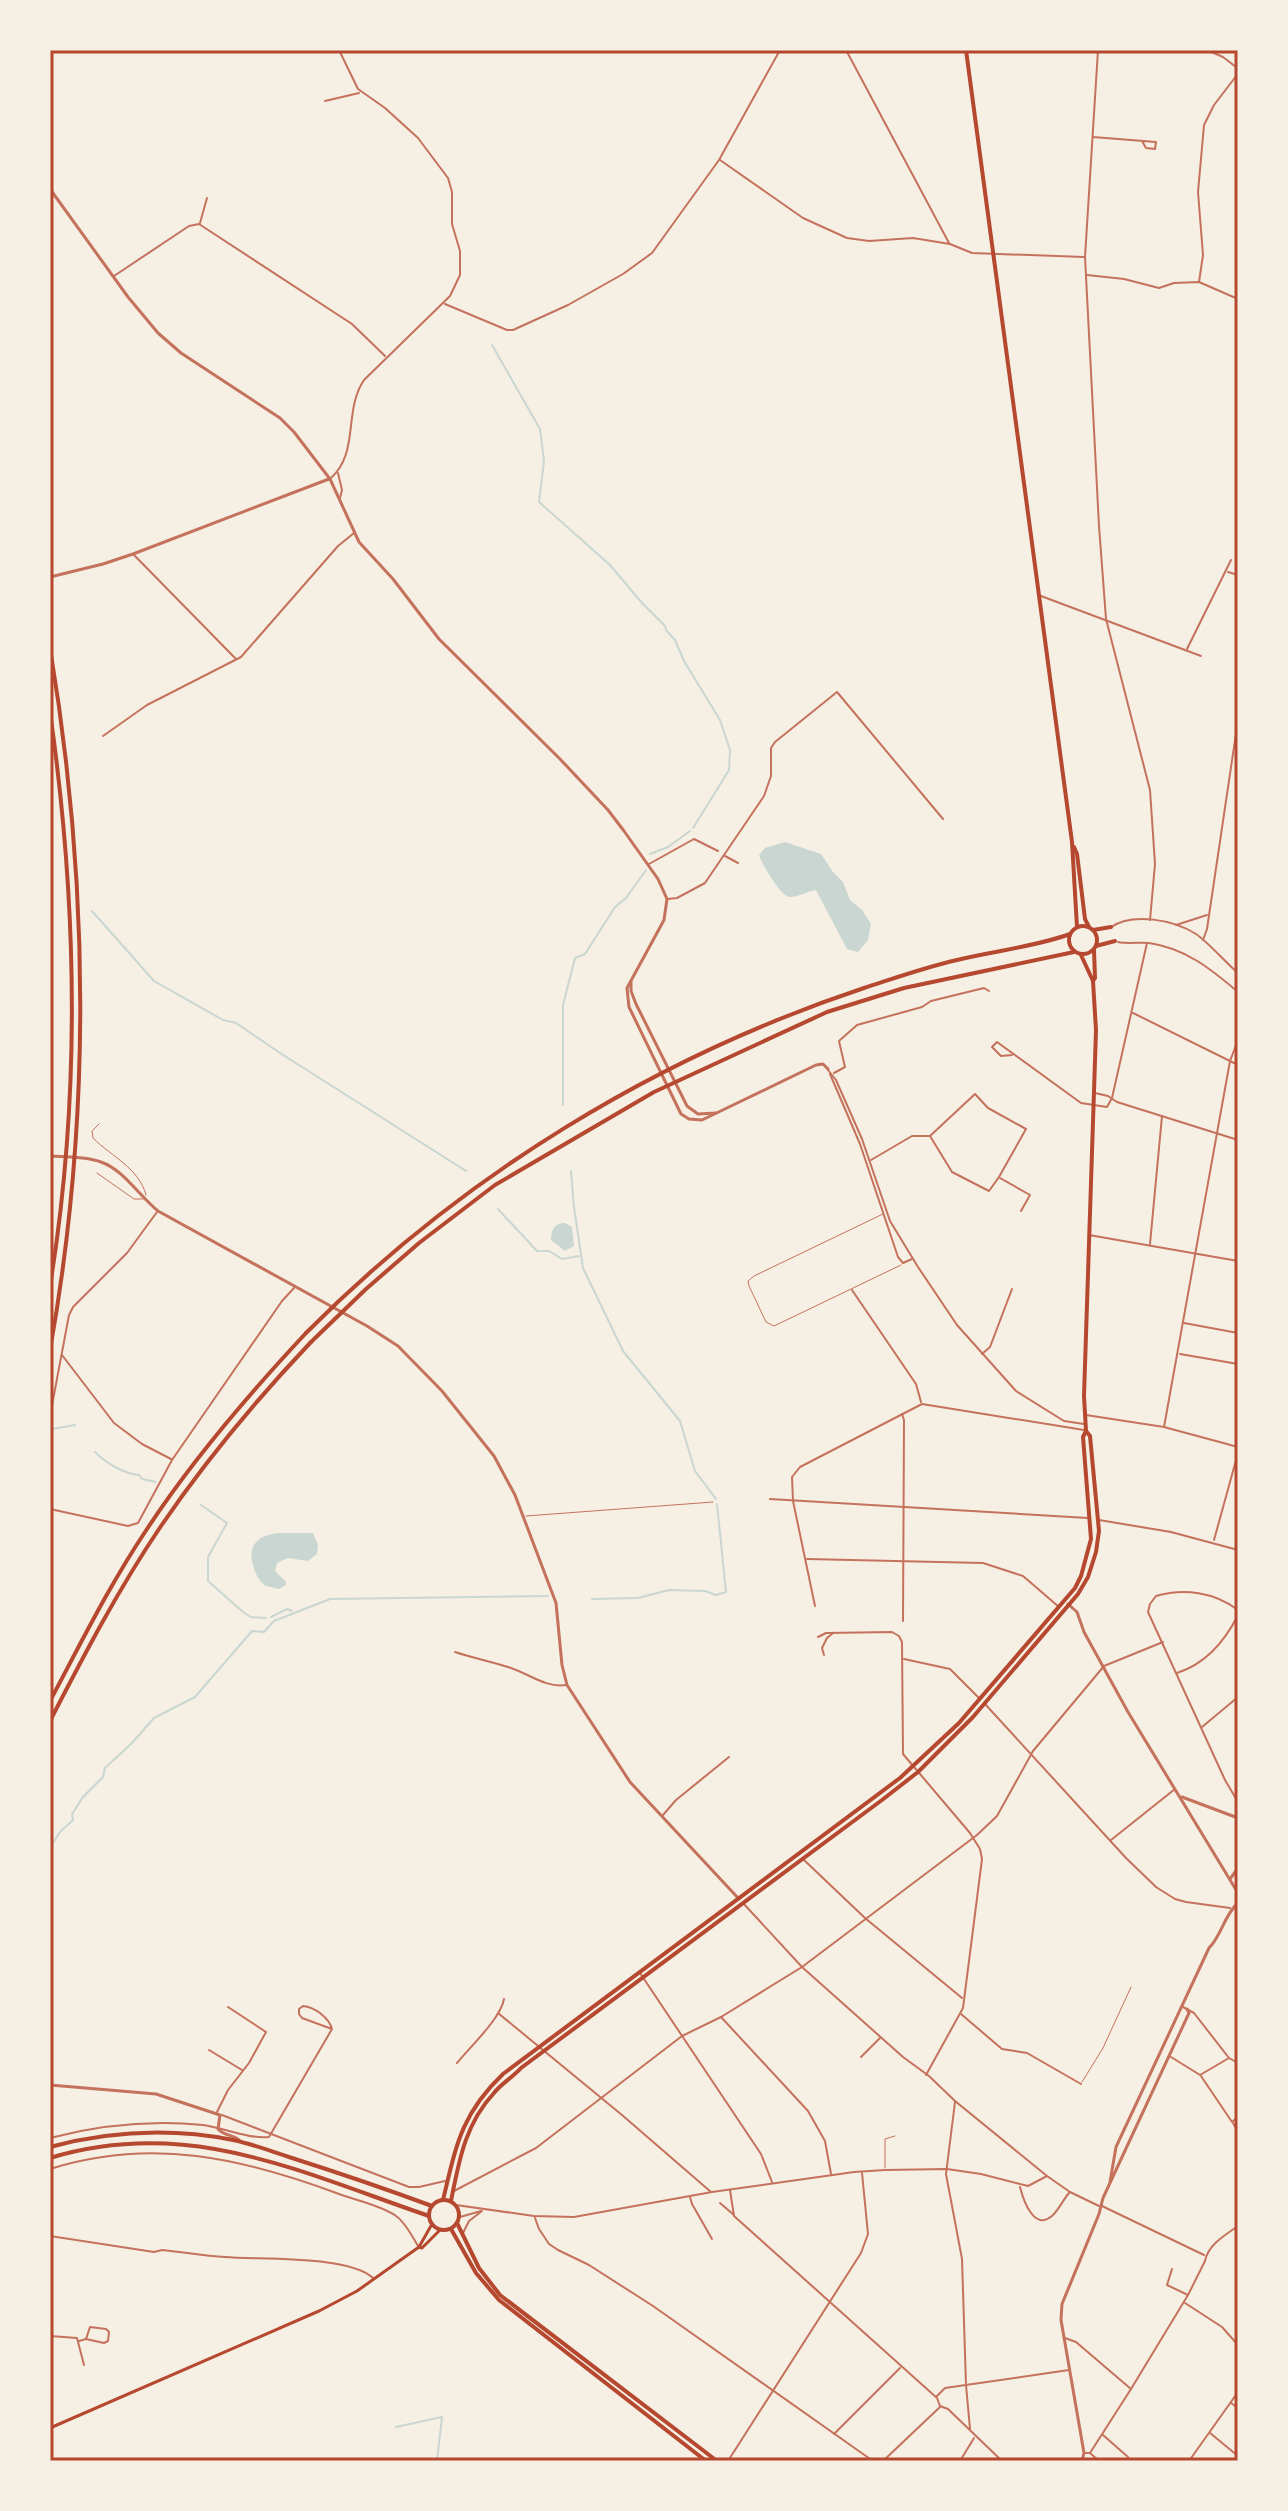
<svg xmlns="http://www.w3.org/2000/svg" width="1288" height="2511" viewBox="0 0 1288 2511" font-family="Helvetica,sans-serif">
  <rect width="100%" height="100%" fill="#f6efe4"/>
  <g fill="#c9d6d2">
    <path d="M785,842L821,854L833,872L843,882L850,900L862,910L871,924L868,940L858,952L847,949L816,890C808,891 798,897 790,897C781,897 762,864 759,855L765,848Z"/>
    <path d="M565,1223L572,1227L574,1246L565,1251L551,1240C551,1231 554,1223 565,1223Z"/>
    <path d="M279,1533H313L318,1545L317,1554L308,1561L288,1558L277,1563L275,1571L286,1582V1585L279,1589C278,1589 267,1586 266,1586C259,1582 255,1573 253,1565C247,1544 259,1535 279,1533Z"/>
  </g>
  <g fill="none" stroke-linecap="round" stroke-linejoin="round">
    <g stroke="#c9d6d2" stroke-width="2">
      <polyline points="492,345 540,429 544,461 539,502 610,565 642,603 665,626 666,630 675,640 684,661 720,720 730,750 729,770 693,828"/>
      <polyline points="650,854 668,847 690,831"/>
      <polyline points="92,911 154,981 223,1020 236,1023 280,1053 466,1171"/>
      <polyline points="563,1105 563,1005 575,958 585,954 615,907 626,898 646,870"/>
      <polyline points="571,1171 574,1207 583,1268 623,1351 680,1421 695,1471 716,1499"/>
      <polyline points="498,1209 537,1251 549,1251 562,1259 579,1256"/>
      <polyline points="52,1429 75,1425"/>
      <path d="M95,1452C106,1463 124,1474 139,1475L142,1479L156,1482"/>
      <polyline points="201,1505 227,1523 208,1557 208,1581 243,1612 251,1617 266,1618"/>
      <polyline points="592,1599 638,1598 669,1590 705,1591 716,1595 726,1592 717,1504"/>
      <polyline points="271,1617 287,1609 292,1611"/>
      <polyline points="50,1848 60,1832 73,1820 72,1814 83,1797 103,1777 105,1768 132,1743 154,1718 195,1697 252,1631 264,1632 274,1621 330,1599 548,1596"/>
      <polyline points="396,2427 442,2417 437,2461"/>
    </g>
    <g stroke="#c5725c" stroke-width="1">
      <path d="M99,1124L92,1131L93,1138C112,1157 139,1168 146,1195"/>
      <polyline points="97,1173 134,1199 143,1199"/>
      <polyline points="883,1214 754,1276 748,1281 749,1286 766,1322 774,1326 901,1265"/>
      <polyline points="526,1516 713,1502"/>
      <polyline points="1082,2082 1103,2048 1131,1987"/>
      <polyline points="885,2168 885,2139 895,2136"/>
    </g>
    <g stroke="#c5725c" stroke-width="2">
      <polyline points="1229,2058 1238,2063"/>
      <polyline points="1201,2076 1232,2122 1238,2117"/>
      <polyline points="1233,2123 1238,2132"/>
      <polyline points="1102,2206 1204,2255"/>
      <polyline points="1185,2303 1222,2327 1238,2345"/>
      <path d="M1131,2389L1188,2295L1205,2261C1208,2245 1225,2235 1238,2226"/>
      <polyline points="1103,2435 1128,2457"/>
    </g>
    <g stroke="#c5725c" stroke-width="2">
      <polyline points="846,50 949,243"/>
      <polyline points="1098,50 1085,257 1099,526 1106,619 1150,790 1155,864 1150,920"/>
      <polyline points="1207,50 1223,57 1236,67"/>
      <polyline points="325,101 359,93"/>
      <polyline points="1093,137 1156,142 1155,149 1146,148 1142,141"/>
      <polyline points="720,160 803,218 847,238 869,241 913,238 950,244 972,253 1084,257"/>
      <polyline points="200,223 207,198"/>
      <polyline points="1087,275 1124,279 1159,288 1174,283 1199,282 1238,299"/>
      <polyline points="114,276 189,226 199,224 352,324 385,356"/>
      <polyline points="1199,282 1203,255 1198,192 1204,125 1214,105 1237,75"/>
      <polyline points="445,304 507,330 513,330 568,305 623,274 652,253 719,160 780,50"/>
      <polyline points="338,473 342,490 340,498"/>
      <path d="M330,479C360,453 343,411 364,380L450,296L460,275V251L452,224V192L448,178L418,138L385,108L358,89L339,50"/>
      <polyline points="134,555 236,659"/>
      <polyline points="1228,572 1238,575"/>
      <polyline points="1041,596 1201,656"/>
      <polyline points="1187,649 1231,560"/>
      <polyline points="103,736 147,705 241,657 338,546 354,533"/>
      <polyline points="725,856 738,863"/>
      <polyline points="649,864 694,839 718,851"/>
      <polyline points="668,899 677,898 705,883 764,796 771,776 771,748 775,742 837,692 943,819"/>
      <polyline points="1176,925 1207,915"/>
      <path d="M1111,927C1133,912 1174,920 1196,934C1208,942 1226,963 1238,973"/>
      <polyline points="1203,940 1207,929 1238,720"/>
      <path d="M1118,942C1128,944 1139,942 1149,943C1185,948 1211,969 1238,992"/>
      <polyline points="1133,1013 1238,1065"/>
      <polyline points="1012,1055 1001,1056 992,1047 997,1042 1081,1103 1107,1107 1112,1098 1147,943"/>
      <polyline points="828,1070 836,1080 862,1139 890,1221 918,1267 957,1325 1016,1391 1064,1421 1084,1424"/>
      <polyline points="834,1073 845,1067 839,1041 857,1025 922,1007 931,1001 984,988 989,991"/>
      <polyline points="830,1074 860,1144 898,1257 903,1263 912,1259"/>
      <polyline points="1095,1093 1108,1096 1117,1102 1238,1140"/>
      <polygon points="975,1094 988,1108 1026,1129 999,1177 989,1191 952,1172 930,1136"/>
      <polyline points="871,1160 912,1136 929,1136"/>
      <polyline points="1000,1178 1030,1195 1021,1211"/>
      <polyline points="1089,1235 1238,1261"/>
      <polyline points="1150,1244 1162,1116"/>
      <polyline points="852,1290 916,1384 921,1402"/>
      <polyline points="1184,1323 1238,1333"/>
      <polyline points="982,1354 990,1347 1012,1289"/>
      <polyline points="1180,1354 1238,1364"/>
      <polyline points="62,1355 114,1423 142,1444 171,1459"/>
      <polyline points="902,1414 904,1420 903,1621"/>
      <polyline points="1086,1415 1164,1427 1238,1447"/>
      <polyline points="50,1416 69,1315 73,1307 127,1253 157,1212"/>
      <polyline points="1164,1427 1230,1061 1238,1040"/>
      <polyline points="770,1499 1088,1518"/>
      <polyline points="50,1509 128,1526 138,1523 172,1460 282,1301 294,1288"/>
      <polyline points="1099,1520 1171,1532 1238,1550"/>
      <polyline points="1214,1540 1238,1453"/>
      <polyline points="807,1559 983,1563 1023,1576 1059,1607"/>
      <polyline points="815,1606 793,1501 792,1477 800,1467 922,1404 1084,1430"/>
      <path d="M1238,1610C1214,1592 1184,1588 1156,1596L1150,1604L1148,1612L1225,1780L1238,1802"/>
      <polyline points="818,1637 826,1633 892,1632 899,1636 902,1642 903,1754 970,1833 980,1849 982,1859 963,2008 926,2075"/>
      <path d="M455,1652C473,1658 493,1662 511,1668C529,1674 546,1688 566,1685"/>
      <polyline points="824,1655 822,1648 827,1638 833,1633"/>
      <polyline points="904,1659 950,1669 980,1699"/>
      <path d="M1177,1673C1205,1664 1225,1641 1238,1615"/>
      <polyline points="985,1704 1126,1858 1156,1887 1175,1899 1186,1902 1230,1908"/>
      <polyline points="1202,1727 1238,1697"/>
      <polyline points="663,1815 676,1800 729,1757"/>
      <polyline points="1111,1840 1175,1789"/>
      <polyline points="804,1860 865,1918 962,1998"/>
      <polyline points="743,1903 802,1967 903,2057 929,2076 955,2101 1047,2176 1070,2192 1099,2206"/>
      <polyline points="640,1973 761,2154 772,2182"/>
      <polyline points="498,2013 622,2115 711,2192"/>
      <polyline points="961,2014 1002,2049 1027,2053 1081,2084"/>
      <polyline points="721,2017 808,2111 825,2141 831,2174"/>
      <polyline points="209,2050 242,2070"/>
      <polyline points="861,2057 880,2038"/>
      <polyline points="1171,2057 1200,2075 1229,2058 1194,2013 1183,2007"/>
      <path d="M457,2063C470,2047 501,2018 504,1999"/>
      <polyline points="955,2102 946,2174 962,2259 966,2385 970,2429"/>
      <polyline points="217,2112 228,2090 249,2063 266,2032 228,2007"/>
      <polyline points="222,2115 409,2187 419,2187 445,2181"/>
      <path d="M50,2138C100,2125 151,2120 203,2125C224,2128 248,2139 269,2137L332,2029C329,2018 315,2007 303,2006L299,2009V2014L302,2018L332,2029"/>
      <path d="M50,2169C152,2137 242,2158 339,2194C355,2200 383,2206 396,2216C405,2222 412,2236 418,2246"/>
      <path d="M1020,2187C1023,2199 1034,2233 1053,2215C1059,2209 1063,2200 1069,2193"/>
      <polyline points="730,2190 734,2216 937,2398 940,2406 948,2409 1002,2461"/>
      <polyline points="454,2191 536,2148 682,2036 721,2017 802,1967 977,1835 997,1816 1033,1751 1099,1672 1104,1666 1163,1642"/>
      <polyline points="690,2197 692,2204 712,2239"/>
      <polyline points="720,2203 734,2215"/>
      <polyline points="456,2205 534,2216 574,2217 712,2192 854,2172 885,2170 947,2169 981,2174 1028,2186 1047,2176"/>
      <polyline points="460,2217 481,2211"/>
      <polyline points="535,2218 539,2229 549,2244 558,2250 589,2265 653,2306 873,2461"/>
      <polyline points="463,2233 469,2221 482,2211"/>
      <path d="M50,2236L154,2252L162,2250C183,2252 204,2256 225,2257C260,2260 349,2255 373,2278"/>
      <polyline points="1172,2269 1167,2285 1188,2295"/>
      <polyline points="50,2336 77,2338 84,2365"/>
      <polyline points="1065,2338 1076,2342 1131,2389 1090,2453"/>
      <polyline points="79,2341 86,2339 104,2343 108,2341 109,2332 106,2329 90,2327 86,2339"/>
      <polyline points="937,2396 945,2388 1069,2370"/>
      <polyline points="1231,2403 1238,2408"/>
      <polyline points="1210,2433 1238,2456"/>
      <polyline points="834,2434 900,2368"/>
      <polyline points="1084,2453 1090,2453 1099,2461"/>
      <polyline points="728,2461 861,2253 868,2234 862,2173"/>
      <polyline points="883,2461 940,2407"/>
      <polyline points="960,2461 974,2438"/>
      <polyline points="1126,2461 1128,2458 1132,2461"/>
      <polyline points="1189,2461 1238,2392"/>
    </g>
    <g stroke="#c5725c" stroke-width="3">
      <polyline points="50,189 128,297 158,333 181,353 280,418 294,432 330,479 359,542 393,579 439,639 560,759 608,810 624,831 658,879 667,899 664,920 627,988 629,1007 681,1114 689,1119 702,1120 816,1065 823,1064 828,1069"/>
      <polyline points="50,577 103,564 133,554 329,479"/>
      <polyline points="631,982 631,991 636,1004 687,1106 698,1114 716,1113"/>
      <path d="M50,1156C66,1157 85,1156 101,1162C124,1170 139,1196 158,1211L367,1326L398,1346L442,1391L494,1456L515,1495L556,1603L562,1665L567,1685L630,1782L739,1899"/>
      <polyline points="1068,1604 1077,1612 1084,1632 1128,1712 1238,1893"/>
      <polyline points="1182,1797 1238,1818"/>
      <polyline points="1230,1879 1238,1868"/>
      <path d="M50,2085L156,2094L220,2115L218,2129C225,2137 235,2134 241,2142"/>
      <path d="M1110,2182L1116,2147L1209,1948C1222,1935 1224,1915 1238,1903"/>
      <polyline points="1082,2461 1084,2453 1061,2320 1062,2304 1099,2214 1103,2198 1189,2013 1187,2009"/>
    </g>
    <g stroke="#b5482f" stroke-width="3">
      <polyline points="419,2247 432,2224"/>
      <polyline points="50,2428 319,2311 357,2291 419,2247 422,2248 440,2230"/>
    </g>
    <g stroke="#b5482f" stroke-width="4">
      <polyline points="966,50 1072,842 1077,927"/>
      <polyline points="1074,847 1077,854 1085,919 1089,927"/>
      <circle cx="1083" cy="940" r="14"/>
      <polyline points="1081,955 1093,981"/>
      <circle cx="444" cy="2215" r="15"/>
      <path d="M443,2200C456,2146 461,2114 503,2074L900,1778L959,1723L1075,1588L1081,1576L1091,1539L1083,1437L1086,1431L1084,1396L1096,1030L1093,981L1095,978L1094,950"/>
      <path d="M451,2201C459,2161 465,2124 494,2093C502,2083 513,2077 521,2068L882,1800L918,1772L973,1717L1078,1594L1088,1577L1096,1552L1099,1531L1090,1436L1086,1431"/>
      <polyline points="457,2223 479,2268 500,2295 717,2461"/>
      <polyline points="451,2229 476,2273 499,2300 706,2461"/>
    </g>
    <g stroke="#b5482f" stroke-width="4">
      <polyline points="1093,930 1111,927"/>
      <polyline points="1096,946 1115,941"/>
      <path d="M306,1333C462,1176 654,1058 864,988C895,978 926,967 957,960C994,951 1034,947 1070,934"/>
      <polyline points="311,1342 366,1289 419,1243 495,1185 654,1092 827,1012 904,988 1074,952"/>
      <path d="M50,2147C110,2131 172,2128 233,2140C253,2144 273,2152 292,2158C339,2173 386,2189 432,2206"/>
      <path d="M50,2158C188,2116 300,2172 429,2216"/>
    </g>
    <g stroke="#b5482f" stroke-width="4">
      <path d="M50,648C89,882 92,1115 50,1350"/>
      <path d="M50,712C77,901 81,1096 50,1286"/>
      <path d="M50,1701C81,1643 110,1584 147,1529C193,1459 248,1395 306,1333"/>
      <path d="M50,1721C84,1655 119,1588 161,1526C206,1460 257,1399 311,1342"/>
    </g>
  </g>
  <rect width="1288" height="2511" fill="none" stroke="#f6efe4" stroke-width="104"/>
  <rect x="52" y="52" width="1184" height="2407" fill="none" stroke="#b5482f" stroke-width="3"/>
</svg>
